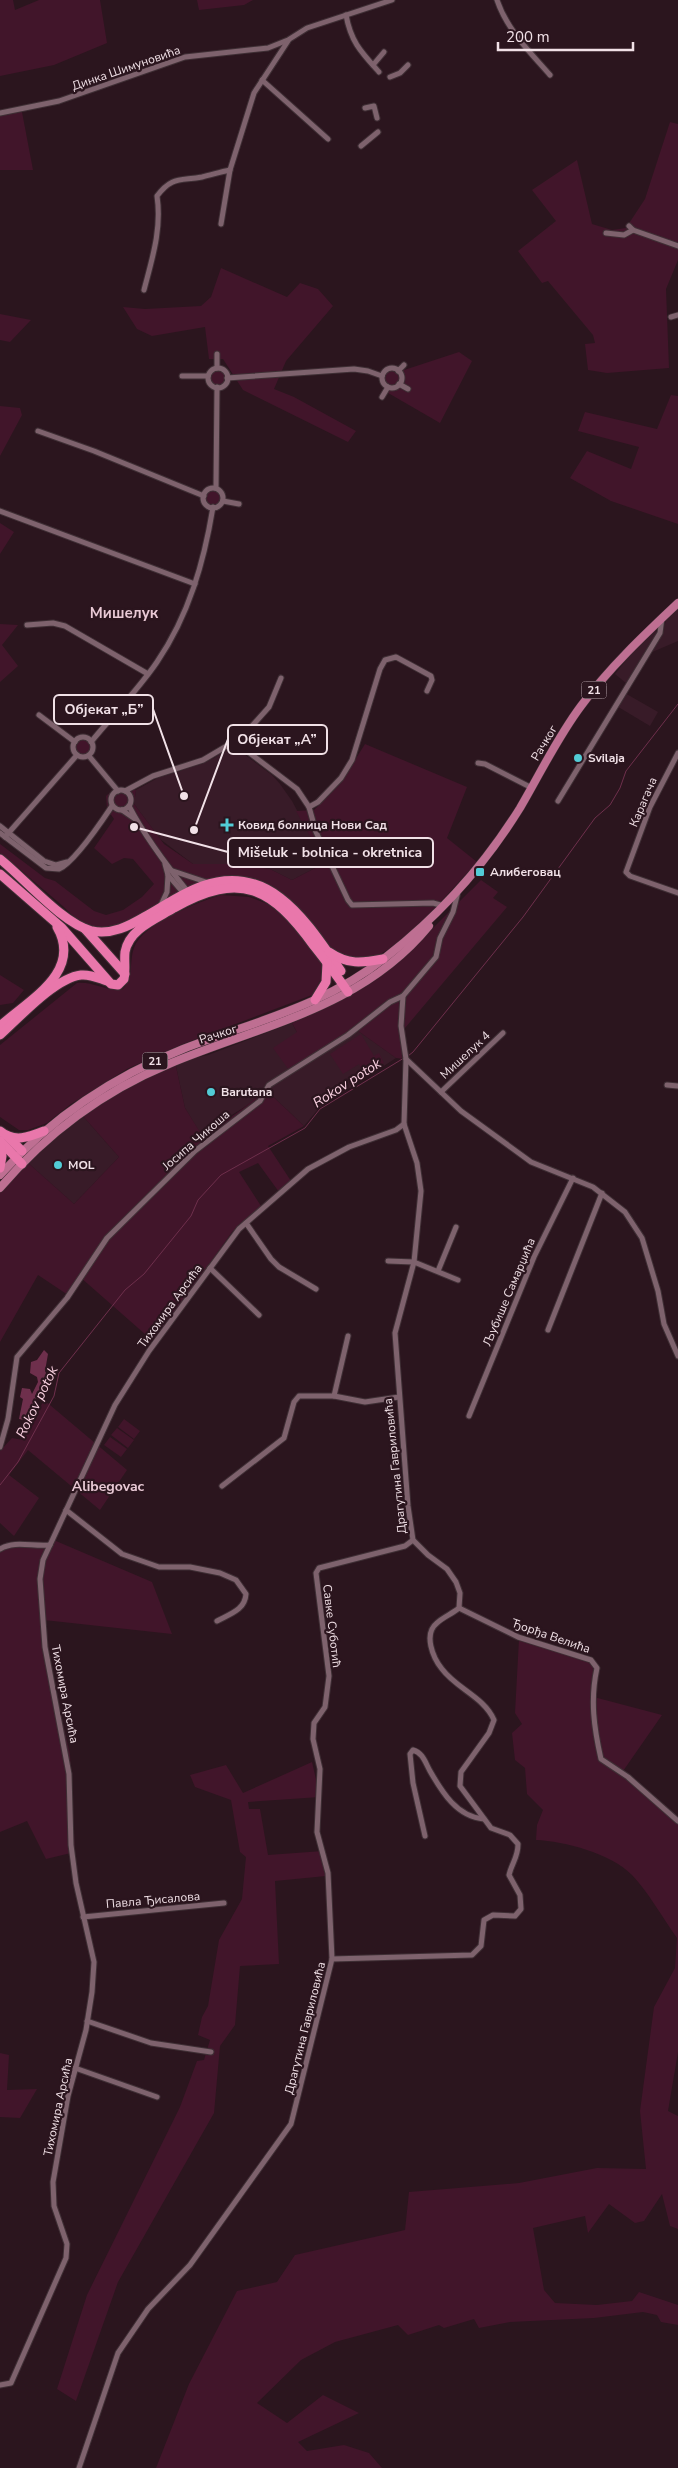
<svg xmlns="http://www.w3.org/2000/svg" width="678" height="2468" viewBox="0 0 678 2468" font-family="'Nunito Sans',sans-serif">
  <rect width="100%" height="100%" fill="#2b151e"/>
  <g fill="#381b28">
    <polygon points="678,609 678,641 650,653 663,632 666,620"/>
    <polygon points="655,631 659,633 626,683 615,674 631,654"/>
    <polygon points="623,692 658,712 650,726 615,705"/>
    <polygon points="232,745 272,775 280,784 292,801 325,863 292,880 270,869 242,864 193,864 160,839 134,804 136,790 163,775 180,771 214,758"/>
    <polygon points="292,1023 297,1032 289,1070 354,1028 396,1058 319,1108 304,1126 265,1089 251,1103 230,1116 203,1138 185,1108 175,1062 208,1055"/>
    <polygon points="82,1115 119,1157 74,1204 27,1162"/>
  </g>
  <g fill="#41152a">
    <polygon points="0,0 13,0 15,10 39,0 100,0 107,43 54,65 0,76"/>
    <polygon points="197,0 253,0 244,5 199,10"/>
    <polygon points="22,112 33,170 0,170 0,114"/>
    <polygon points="670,122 678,124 678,260 666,289 669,368 607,373 588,370 585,344 595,343 593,335 548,281 542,283 518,251 556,221 532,190 577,160 592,224 612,230 626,228 645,199"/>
    <polygon points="221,268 287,297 300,283 318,289 333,306 286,361 274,389 294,397 356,431 348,442 243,390 223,359 209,359 205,327 152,336 137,329 123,307 145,309 201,306 211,297"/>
    <polygon points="0,314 31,320 10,342 0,340"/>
    <polygon points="459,352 472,361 440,423 383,390 386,384 383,376 388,369 394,369 398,372"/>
    <circle cx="218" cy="377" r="9"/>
    <polygon points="671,395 678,396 678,524 611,501 570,478 587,451 631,469 639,447 578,431 585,412 657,429"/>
    <polygon points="0,406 20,408 22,415 0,456"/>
    <circle cx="213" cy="498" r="8"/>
    <polygon points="0,523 14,532 0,554"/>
    <polygon points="0,624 18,625 2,645 18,666 0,682"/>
    <circle cx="83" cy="747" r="8"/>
    <path d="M365,744L467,787L447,838L477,862C455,886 401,950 371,958C320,971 310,898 268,886C248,880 214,876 194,884C159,899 121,944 81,922C75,919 69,912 64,907C42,889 22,870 0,853V844L45,878L55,881L94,911L106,915L123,910L142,897L154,884L133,859L124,858L112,864L94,848L114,819L107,809L106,796L115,788L136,790L134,804L164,844L193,864H242L270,869L292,880L325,863L296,811L314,810L340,784Z"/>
    <polygon points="481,880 498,892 493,898 507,907 405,1028 407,1050 405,1059 396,1058 354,1028 289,1070 273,1048 297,1032 292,1023 351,994 404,957"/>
    <path d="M221,895L249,897L268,904L291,920L323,963L324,974L312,995L183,1044L127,1069L71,1104L47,1123L28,1130H19L0,1117V1045L77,983C93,981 109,993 123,989C134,978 129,961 134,948C142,924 198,902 221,895Z"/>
    <polygon points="0,975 24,990 13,1003 0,1005"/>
    <polygon points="361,1034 374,1056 379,1053 384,1063 365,1076 359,1064 343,1074 330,1054"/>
    <path d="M175,1062L185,1108L203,1137C224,1121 247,1108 265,1089L304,1126L268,1146L291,1181L279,1192L258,1163L239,1172L261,1206L232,1232L154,1342L80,1277L68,1295L38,1275L0,1342V1192L27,1162L74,1204L119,1157L82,1115L107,1095Z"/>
    <polygon points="44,1400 127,1470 100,1510 28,1450 9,1475 39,1498 14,1536 0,1523 0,1451 12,1438 23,1440"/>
    <polygon points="124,1419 140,1431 134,1439 118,1427"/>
    <polygon points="117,1428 134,1440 128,1448 111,1435"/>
    <polygon points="110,1437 127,1449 121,1457 104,1445"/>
    <polygon points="56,1541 152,1582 172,1634 44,1620 50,1668 70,1754 75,1852 46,1859 27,1821 0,1832 0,1548 13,1542 47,1546"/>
    <path d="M519,1639L597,1662L590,1696L662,1715L621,1774L646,1793L678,1824V2052L668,2111L678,2116V2229L670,2226L662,2194L644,2221L635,2223L609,2204L588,2233L585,2216L533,2228L544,2290L555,2303L597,2305L632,2301L639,2292L678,2305V2325L661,2322L657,2315L643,2312L594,2318L510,2322L479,2328L474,2319L444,2328L439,2325L408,2335L398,2325L335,2342L301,2360L257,2403L287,2423L323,2395L359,2413L298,2442L307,2451L344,2445L369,2453L382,2468H156L189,2384L237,2291L277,2282L295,2255L405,2230L409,2192L519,2183L597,2168L646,2169L640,2111L654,2007L675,1968L677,1938C662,1917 649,1893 632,1875C612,1854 564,1841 536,1840L537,1825L543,1810L527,1794L525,1768L515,1760L512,1733L522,1724L515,1713Z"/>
    <polygon points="312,1762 320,1797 248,1802 249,1809 260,1809 268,1855 323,1851 326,1876 275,1881 279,1964 240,1966 235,2025 220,2046 214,2113 118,2282 76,2401 57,2389 87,2295 180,2107 197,2061 204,2060 210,2040 198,2035 202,2017 208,2006 219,1940 242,1899 246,1857 240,1852 231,1800 195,1787 190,1775 226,1765 243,1793"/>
    <polygon points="0,2053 9,2055 7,2090 37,2089 20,2118 0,2117"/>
  </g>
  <polygon fill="#6e2f4c" points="44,1350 48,1354 45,1371 49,1379 47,1385 43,1384 29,1416 32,1418 30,1421 19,1419 23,1399 20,1397 22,1388 30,1389 32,1394 38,1382 37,1377 30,1373 31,1362 37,1360"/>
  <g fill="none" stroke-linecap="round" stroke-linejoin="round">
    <g stroke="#6e2f4c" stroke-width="1">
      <polyline points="408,1056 413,1052 523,917 595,818 610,805 620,788 626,771 678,704"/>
      <polyline points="0,1485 18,1462 54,1396 59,1373 125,1290 144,1274 191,1216 198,1200 221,1175 305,1128 320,1109 404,1058"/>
    </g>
    <defs>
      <g id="street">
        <path d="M497,0C507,30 530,52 550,75"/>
        <path d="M346,15C351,42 361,52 379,72"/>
        <polyline points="373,65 384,52"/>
        <polyline points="390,77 400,73 408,65"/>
        <polyline points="262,80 328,139"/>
        <polyline points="365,108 374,106 377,118"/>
        <polyline points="0,113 59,101 185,57 268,48 288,40 307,28 392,0"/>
        <polyline points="361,146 378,132"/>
        <polyline points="221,224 230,170 254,93 288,41"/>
        <polyline points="629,226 633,230 678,246"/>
        <polyline points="606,233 624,235 633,230"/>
        <path d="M144,290C152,259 162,229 157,196C172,176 180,181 202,177C211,175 220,172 230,170"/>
        <polyline points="671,317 678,315"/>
        <polyline points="217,354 217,368"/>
        <circle cx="218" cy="378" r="10"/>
        <circle cx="392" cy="378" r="10"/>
        <polyline points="398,371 404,365"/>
        <polyline points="182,376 208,376"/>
        <polyline points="227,378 354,369 368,371 382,376"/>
        <polyline points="399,384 408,389"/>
        <polyline points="382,397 388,387"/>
        <polyline points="38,431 94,451 204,496"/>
        <polyline points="216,488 217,387"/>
        <circle cx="213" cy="498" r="10"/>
        <polyline points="223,501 239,504"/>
        <polyline points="0,511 195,584"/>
        <polyline points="27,625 53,623 65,626 148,674"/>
        <polyline points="39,715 75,742"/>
        <circle cx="83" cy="747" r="10"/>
        <path d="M91,742C113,715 138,690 157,662C189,615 204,562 213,507"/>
        <polyline points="235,742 297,789 309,807 318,802 341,778 352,760 380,669 385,660 396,657 431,676 432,680 427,691"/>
        <polyline points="678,753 650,807 626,872 630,876 678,893"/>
        <polyline points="89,756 118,791"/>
        <polyline points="478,763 485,764 532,788"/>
        <circle cx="121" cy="800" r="10"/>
        <polyline points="125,791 153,776 203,760 242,737 269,707 281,678"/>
        <polyline points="558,801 660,633 662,618"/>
        <path d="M129,806C145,837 167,866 189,893"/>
        <polyline points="309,807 316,832 348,900 352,905 433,903 444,906"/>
        <polyline points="122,810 135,819"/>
        <polyline points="0,826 44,861 56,865 67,862"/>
        <path d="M0,833L46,868L59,869C75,862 102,821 112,806"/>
        <polyline points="5,837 77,755"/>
        <polyline points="165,864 168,875 185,895"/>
        <polyline points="173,871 209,883"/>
        <polyline points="161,905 167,892 168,875"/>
        <polyline points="406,1059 461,1111 531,1162 593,1187 625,1212 642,1238 658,1291 664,1324 678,1356"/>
        <polyline points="667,1085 678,1086"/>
        <polyline points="441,1092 503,1033"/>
        <polyline points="246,1223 271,1259 279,1267 316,1289"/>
        <polyline points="388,1261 414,1262 458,1280"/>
        <polyline points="210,1268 259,1315"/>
        <polyline points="438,1271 456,1227"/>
        <polyline points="548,1330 602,1193"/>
        <polyline points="334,1396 348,1336"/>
        <polyline points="469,1416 534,1257 573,1178"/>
        <polyline points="0,1447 8,1419 17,1357 67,1298 107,1238 195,1151 260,1101 269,1085 348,1035 390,1002 403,996 436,957 440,938 453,912 458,892"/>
        <polyline points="222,1486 284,1438 294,1402 299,1396 334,1396 365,1402 399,1397"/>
        <path d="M66,1510L122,1554L159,1567H190L220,1573L236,1580L246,1594C245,1610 230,1614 217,1621"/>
        <path d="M0,1549C15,1540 33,1547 50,1545"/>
        <path d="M459,1608L518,1637L591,1660L597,1668C590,1700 594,1728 601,1759L628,1777L678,1821"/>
        <path d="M425,1836L413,1783L410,1754L413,1750C423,1753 425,1762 430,1771C442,1792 457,1817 484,1819"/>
        <polyline points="83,1917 224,1903"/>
        <polyline points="332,1959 328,1873 317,1832 320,1769 313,1739 314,1723 325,1707 329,1676 316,1573 319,1568 405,1546 413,1540"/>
        <polyline points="87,2021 151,2043 211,2052"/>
        <polyline points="75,2068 157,2097"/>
        <polyline points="0,2385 11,2383 66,2258 67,2244 54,2206 53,2182 68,2096 86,2030 92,1992 94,1962 76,1883 71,1845 69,1774 45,1647 40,1579 43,1560 115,1405 149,1351 239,1229 308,1169 349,1147 396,1130 404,1124"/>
        <path d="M79,2468L118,2353L148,2309L190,2265L291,2124L332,1959L472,1955L481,1946L484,1920L493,1915L515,1916L521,1909L520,1895L509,1875C512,1862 518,1858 518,1844L510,1835L491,1828L460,1786L461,1772L489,1733L494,1720C484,1697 457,1689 442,1669C433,1658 423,1634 437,1623C443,1617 452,1614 459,1608L460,1593L456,1582L447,1569L428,1555L413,1540L408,1506L395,1333L414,1262L421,1191L417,1163L404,1124L406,1059L401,1026L403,996"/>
      </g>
      <g id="primary">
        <path d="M0,1175C51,1118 112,1077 183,1049C255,1021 323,1007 386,957C440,915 484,866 520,808C540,774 557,738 581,706C609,668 644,635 678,603"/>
        <path d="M0,1188C46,1134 104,1091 169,1064C262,1025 362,1008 429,926"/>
      </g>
      <g id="highway">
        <path d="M0,859C25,879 63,924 92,931C112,935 129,926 146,916C164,906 182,893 202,886C271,861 308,924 341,971"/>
        <path d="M0,874L62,928L111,984L118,985L124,979C126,970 124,961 125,952C129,929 156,919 174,908C241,870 272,888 314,946C326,961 337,976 348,992"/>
        <polyline points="85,929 125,974"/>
        <path d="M329,952C348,965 362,963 383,959"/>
        <polyline points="315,1000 326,982 327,963"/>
        <path d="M0,1026C29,1000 83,972 57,927"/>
        <path d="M0,1035C19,1018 55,978 81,975C90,974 98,978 107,981"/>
        <path d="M0,1131C14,1143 29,1137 44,1131"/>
        <polyline points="7,1136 22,1151"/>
        <polyline points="0,1141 22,1164"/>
        <polyline points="0,1168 2,1156 0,1141"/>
      </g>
    </defs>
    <use href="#street" stroke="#3f2f35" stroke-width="7"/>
    <use href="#primary" stroke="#3f2f35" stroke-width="9"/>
    <use href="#highway" stroke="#3f2f35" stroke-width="11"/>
    <use href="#street" stroke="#7e626d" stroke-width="5"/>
    <use href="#primary" stroke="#be6f92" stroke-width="8"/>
    <use href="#highway" stroke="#e977ab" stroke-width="9"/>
  </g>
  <g fill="#52ccd6" stroke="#2b151e" stroke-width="2">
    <circle cx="578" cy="758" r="5"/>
    <path d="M224.5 817.5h5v5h5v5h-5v5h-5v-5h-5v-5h5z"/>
    <rect x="475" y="867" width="10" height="10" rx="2.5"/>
    <circle cx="211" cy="1092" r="5"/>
    <circle cx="58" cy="1165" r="5"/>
  </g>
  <g text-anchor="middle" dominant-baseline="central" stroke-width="4.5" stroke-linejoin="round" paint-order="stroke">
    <g fill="#2b151e" stroke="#b6a4ab" stroke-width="1">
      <rect x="581.5" y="681.5" width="25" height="17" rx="4"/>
      <rect x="142.5" y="1052.5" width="25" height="17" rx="4"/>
    </g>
    <g font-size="11" font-weight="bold" fill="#f1e1e7">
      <text x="594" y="690">21</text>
      <text x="155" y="1061">21</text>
    </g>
    <g font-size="12" fill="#f1e1e7" stroke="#2b151e">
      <text transform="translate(126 68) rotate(-19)">Динка Шимуновића</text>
      <text transform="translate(544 743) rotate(-59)">Рачког</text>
      <text transform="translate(643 802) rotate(-67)">Карагача</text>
      <text transform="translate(218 1034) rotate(-18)">Рачког</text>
      <text transform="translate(465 1055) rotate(-43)">Мишелук 4</text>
      <text transform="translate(196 1140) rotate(-41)">Јосипа Чикоша</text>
      <text transform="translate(509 1292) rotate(-67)">Љубише Самарџића</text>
      <text transform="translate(170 1306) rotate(-54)">Тихомира Арсића</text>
      <text transform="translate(395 1466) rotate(-96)">Драгутина Гавриловића</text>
      <text transform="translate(332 1626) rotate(83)">Савке Суботић</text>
      <text transform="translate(551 1636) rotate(19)">Ђорђа Велића</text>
      <text transform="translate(65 1694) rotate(79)">Тихомира Арсића</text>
      <text transform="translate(153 1900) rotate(-5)">Павла Ђисалова</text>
      <text transform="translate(305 2028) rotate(-76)">Драгутина Гавриловића</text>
      <text transform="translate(58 2107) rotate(-78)">Тихомира Арсића</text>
    </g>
    <g font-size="12" font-weight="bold" fill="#f1e1e7" stroke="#2b151e" text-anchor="start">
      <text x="588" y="758">Svilaja</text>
      <text x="238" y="825">Ковид болница Нови Сад</text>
      <text x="490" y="872">Алибеговац</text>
      <text x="221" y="1092">Barutana</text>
      <text x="68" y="1165">MOL</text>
    </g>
    <g font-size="14" font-style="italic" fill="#f9d0e0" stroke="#2b151e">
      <text transform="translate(347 1083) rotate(-33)">Rokov potok</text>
      <text transform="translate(37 1402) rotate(-64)">Rokov potok</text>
    </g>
    <g font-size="14" font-weight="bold" fill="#e9c9d5" stroke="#2b151e">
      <text x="108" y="1486">Alibegovac</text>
    </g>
    <g font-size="15" font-weight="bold" fill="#e9c9d5" stroke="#2b151e">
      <text x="124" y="613">Мишелук</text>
    </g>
  </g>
  <path fill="none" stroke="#f1e1e7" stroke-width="2" d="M184 796L153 709M194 830L228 739M134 827L228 852"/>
  <g fill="#f1e1e7" stroke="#2b151e" stroke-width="2">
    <circle cx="184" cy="796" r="5"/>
    <circle cx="194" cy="830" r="5"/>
    <circle cx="134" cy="827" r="5"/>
  </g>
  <g fill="#2b151e" stroke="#f1e1e7" stroke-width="2">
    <rect x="54" y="695" width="99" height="29" rx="5"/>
    <rect x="228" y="725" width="99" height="29" rx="5"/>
    <rect x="228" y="838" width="205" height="29" rx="5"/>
  </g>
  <g font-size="14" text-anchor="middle" font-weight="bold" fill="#f1e1e7">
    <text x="104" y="714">Објекат „Б”</text>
    <text x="277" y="744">Објекат „А”</text>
    <text x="330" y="857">Mišeluk - bolnica - okretnica</text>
  </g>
  <path d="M498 42v8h135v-8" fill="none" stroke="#f1e1e7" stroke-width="2.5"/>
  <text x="506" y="42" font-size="15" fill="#f1e1e7" stroke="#2b151e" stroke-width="4" paint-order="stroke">200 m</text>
</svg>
